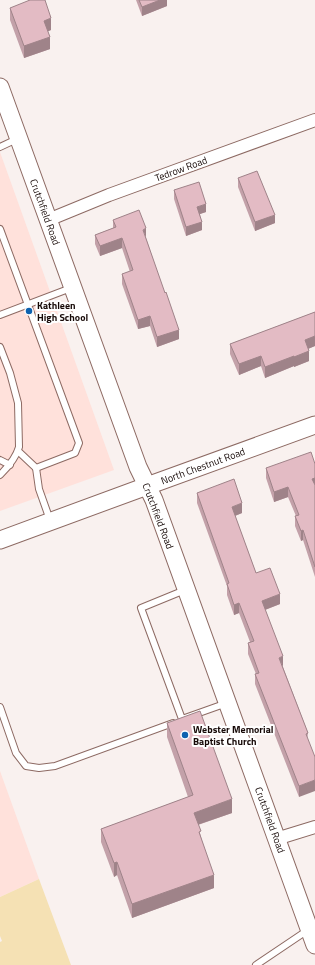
<svg xmlns="http://www.w3.org/2000/svg" width="315" height="965" viewBox="0 0 315 965" font-family="'Titillium Web',sans-serif">
  <rect width="100%" height="100%" fill="#f9f1ef"/>
  <g fill="#ffe1db">
    <polygon points="0,152 114,470 0,511"/>
    <polygon points="0,771 39,879 0,897"/>
  </g>
  <polygon fill="#f5e1b4" points="39,879 71,965 0,965 0,942 2,941 0,936 0,897"/>
  <g fill="none" stroke-linecap="round" stroke-linejoin="round">
    <defs>
      <g id="lane">
        <polyline points="0,147 17,139"/>
        <polyline points="0,229 79,443 75,453 36,468 18,451"/>
        <polyline points="0,315 71,288"/>
        <path d="M0,347L10,373L18,403L19,447C16,458 8,467 0,475"/>
        <polyline points="0,460 10,465"/>
        <polyline points="36,468 39,489 50,520"/>
        <polyline points="185,590 141,608 182,719 227,703"/>
        <polyline points="0,707 16,753 26,766 39,768 55,766 173,723"/>
        <polyline points="256,965 308,930"/>
      </g>
      <g id="street">
        <polyline points="48,220 109,195 315,120"/>
        <polyline points="276,839 315,827"/>
      </g>
      <g id="secondary">
        <polyline points="0,87 138,467 154,500 315,945"/>
        <polyline points="0,540 147,486 315,425"/>
      </g>
    </defs>
    <use href="#lane" stroke="#8d6a63" stroke-width="8"/>
    <use href="#street" stroke="#8d6a63" stroke-width="14"/>
    <use href="#secondary" stroke="#8d6a63" stroke-width="19"/>
    <use href="#lane" stroke="#fff" stroke-width="6"/>
    <use href="#street" stroke="#fff" stroke-width="12"/>
    <use href="#secondary" stroke="#fff" stroke-width="17"/>
  </g>
  <g fill="#c3a1a9">
    <polygon points="28,0 45,0 51,30 48,31 50,49 24,58 10,20 10,8 28,2"/>
    <polygon points="136,0 167,0 167,6 142,16"/>
    <polygon points="238,178 275,223 255,231 238,187"/>
    <polygon points="174,190 206,212 200,214 202,230 186,236 174,199"/>
    <polygon points="113,220 146,238 179,339 157,347 150,326 138,329 122,284 122,274 130,272 122,248 100,256 95,244 95,235 113,228"/>
    <polygon points="315,312 315,346 308,349 309,361 294,367 294,366 265,378 261,366 239,375 230,354 230,344"/>
    <polygon points="315,464 315,577 303,540 301,541 295,526 295,516 296,516 288,497 274,502 266,478 266,468"/>
    <polygon points="197,493 242,513 235,516 256,573 280,604 265,610 283,667 308,733 299,797 255,684 255,674 256,674 248,654 248,643 250,642 239,613 234,615 227,595 227,586 197,503"/>
    <polygon points="167,723 232,813 198,825 201,837 214,888 132,918 117,875 114,877 101,842 101,829 188,797 167,737"/>
  </g>
  <g fill="#9f8389">
    <polygon points="160,0 167,0 167,6 142,16 142,7"/>
    <polygon points="51,18 51,30 44,33 44,21"/>
    <polygon points="50,37 50,49 24,58 24,46"/>
    <polygon points="206,204 206,212 197,215 197,207"/>
    <polygon points="275,215 275,223 255,231 255,222"/>
    <polygon points="202,222 202,230 186,236 186,227"/>
    <polygon points="146,228 146,238 143,230"/>
    <polygon points="122,238 122,248 100,256 100,246"/>
    <polygon points="150,316 150,326 138,329 138,320"/>
    <polygon points="179,330 179,339 157,347 157,337"/>
    <polygon points="315,336 315,346 305,350 305,340"/>
    <polygon points="309,351 309,361 294,367 294,357"/>
    <polygon points="261,356 261,366 239,375 239,364"/>
    <polygon points="294,356 294,366 265,378 265,367"/>
    <polygon points="315,478 315,488 312,479"/>
    <polygon points="288,487 288,497 274,502 274,492"/>
    <polygon points="242,503 242,513 232,517 232,507"/>
    <polygon points="303,530 303,540 301,541 301,531"/>
    <polygon points="280,594 280,604 262,611 262,601"/>
    <polygon points="239,603 239,613 234,615 234,605"/>
    <polygon points="283,656 283,667 279,658"/>
    <polygon points="315,780 315,791 299,797 299,786"/>
    <polygon points="232,799 232,813 194,826 194,813"/>
    <polygon points="117,862 117,875 114,877 114,863"/>
    <polygon points="214,875 214,888 132,918 132,904"/>
  </g>
  <g fill="#e3bbc4" stroke="#9f8389">
    <polygon points="30,0 45,0 51,18 44,21 50,37 24,46 10,8"/>
    <polygon points="139,0 160,0 142,7"/>
    <polygon points="257,171 275,215 255,222 238,178"/>
    <polygon points="199,182 206,204 197,207 202,222 186,227 174,190"/>
    <polygon points="139,210 146,228 143,230 165,293 166,292 179,330 157,337 150,316 138,320 122,274 133,270 122,238 100,246 95,235 116,227 113,220"/>
    <polygon points="315,312 315,336 305,340 309,351 294,357 294,356 265,367 261,356 239,364 230,344"/>
    <polygon points="311,452 315,464 315,478 312,479 315,485 315,567 303,530 301,531 295,516 299,515 288,487 274,492 266,468"/>
    <polygon points="234,479 242,503 232,507 256,573 270,568 280,594 262,601 283,656 279,658 308,733 306,734 315,757 315,780 299,786 255,674 259,673 248,643 254,641 239,603 234,605 227,584 229,583 197,493"/>
    <polygon points="200,711 232,799 194,813 201,831 199,832 214,875 132,904 117,862 114,863 101,829 193,795 167,723"/>
  </g>
  <g fill="#0d62b0" stroke="#fff" stroke-width="1.5">
    <circle cx="29" cy="311" r="4"/>
    <circle cx="185" cy="735" r="4"/>
  </g>
  <g text-anchor="middle" dominant-baseline="central" stroke-width="4" stroke-linejoin="round" paint-order="stroke">
    <g font-size="10" fill="#160907" stroke="#fff">
      <text transform="translate(181 169) rotate(-20)">Tedrow Road</text>
      <text transform="translate(45 212) rotate(70)">Crutchfield Road</text>
      <text transform="translate(203 466) rotate(-20)">North Chestnut Road</text>
      <text transform="translate(158 516) rotate(69)">Crutchfield Road</text>
      <text transform="translate(270 820) rotate(70)">Crutchfield Road</text>
    </g>
    <g font-size="10" font-weight="bold" fill="#160907" stroke="#fff" text-anchor="start">
      <text x="37" y="305">Kathleen<tspan x="37" dy="12">High School</tspan></text>
      <text x="193" y="729">Webster Memorial<tspan x="193" dy="12">Baptist Church</tspan></text>
    </g>
  </g>
</svg>
